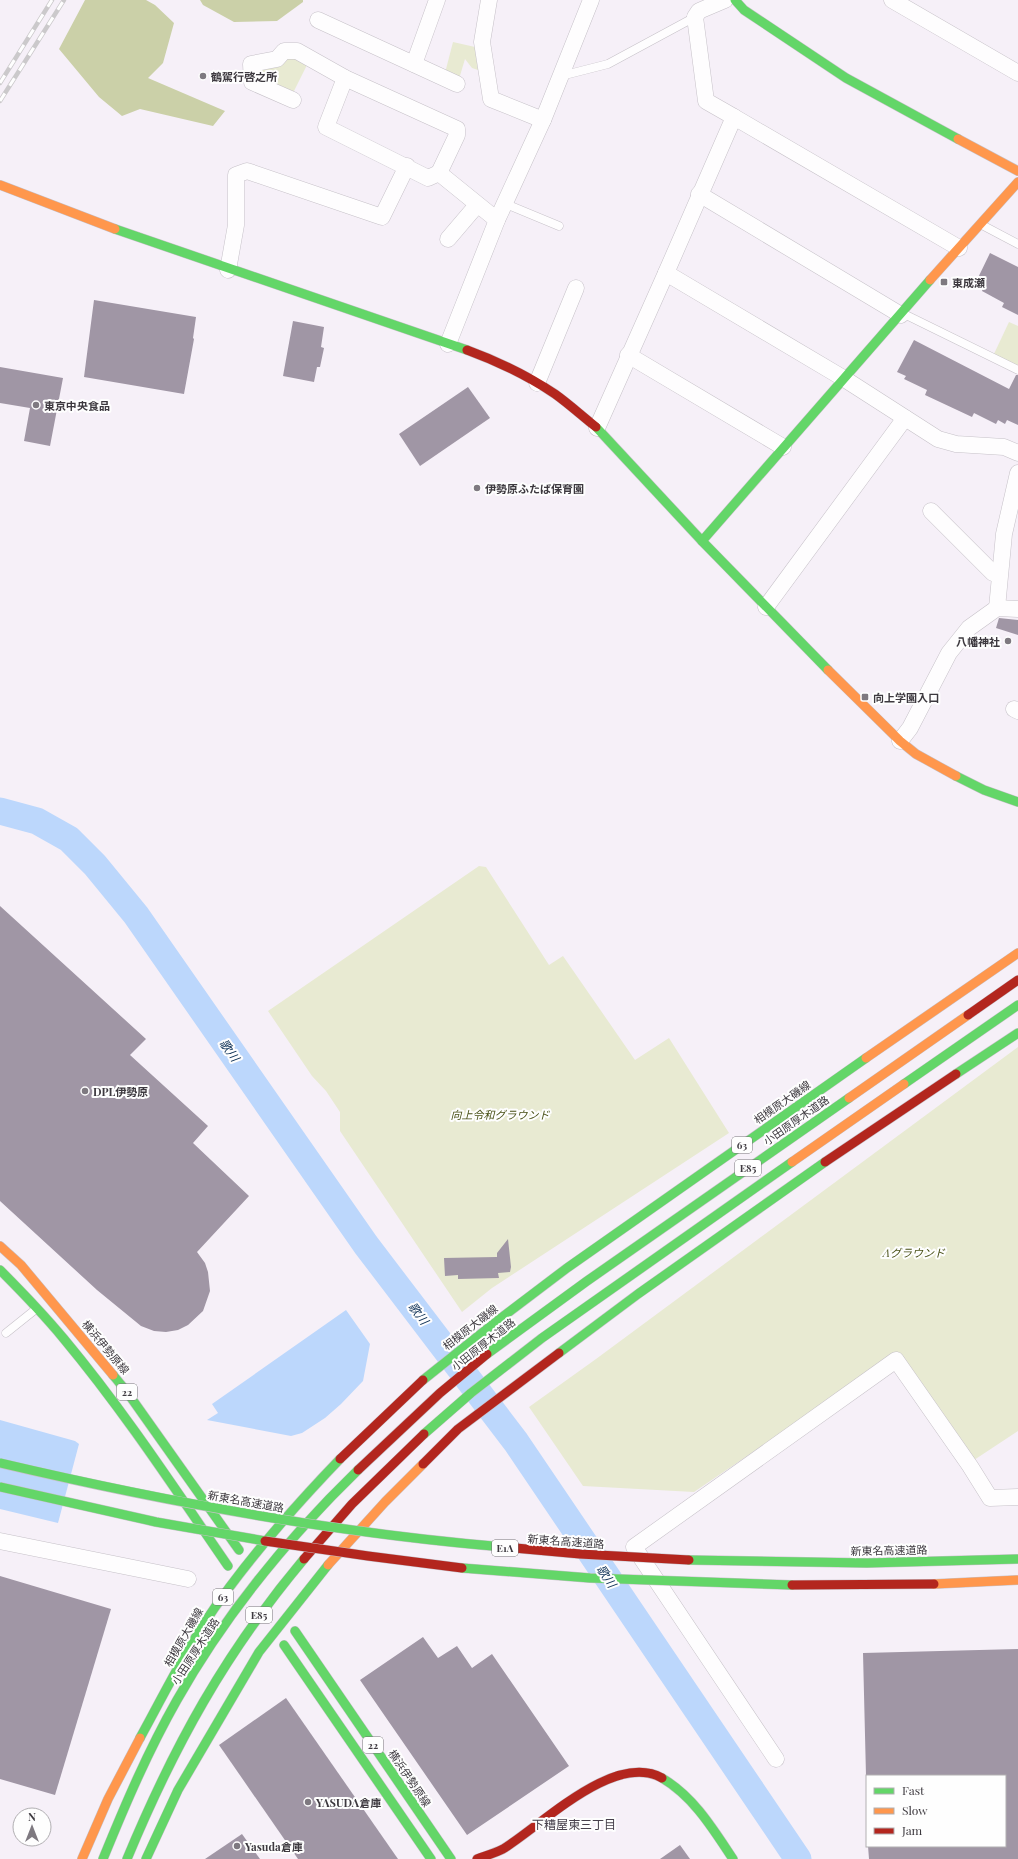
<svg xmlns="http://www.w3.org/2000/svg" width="1018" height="1859" viewBox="0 0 1018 1859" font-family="'Playfair Display','Noto Sans JP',serif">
  <rect width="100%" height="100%" fill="#f6f0f8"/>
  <g fill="#e8ead2">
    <polygon points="453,42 475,47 478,70 472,68 465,59 459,79 445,73"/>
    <polygon points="287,56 308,63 292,95 259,79 259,73 264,66"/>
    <polygon points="1009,322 1018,326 1018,368 993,356"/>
    <polygon points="479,866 486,867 549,965 563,956 635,1060 669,1038 729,1133 492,1288 462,1312 340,1131 340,1112 326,1091 312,1076 268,1011"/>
    <polygon points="1018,1047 1018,1431 971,1462 897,1354 694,1492 583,1486 529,1407 596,1359"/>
  </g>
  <g fill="#cbd0a8">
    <polygon points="85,0 146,0 155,5 174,23 163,63 148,78 225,111 213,126 140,109 122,116 99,97 59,49"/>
    <polygon points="200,0 303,0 303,2 277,21 234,22 203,5"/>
  </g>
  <g fill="#bcd7fc">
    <polygon points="346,1310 370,1344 363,1381 341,1404 325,1418 302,1433 291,1436 207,1420 218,1413 212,1404"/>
    <polygon points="0,1420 75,1441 79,1444 58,1523 0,1509"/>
  </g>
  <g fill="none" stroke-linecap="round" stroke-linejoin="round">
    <polyline stroke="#bcd7fc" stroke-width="27" points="0,811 37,821 69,839 95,865 136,915 366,1245 516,1442 798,1859"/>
  </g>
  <g fill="#a096a5">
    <polygon points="990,253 1018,267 1018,315 1002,307 1004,303 982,291 983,288 975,284"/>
    <polygon points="94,300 196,317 193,338 194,339 184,394 84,377"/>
    <polygon points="293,321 324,327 321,347 324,348 320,367 317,367 314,382 283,376"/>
    <polygon points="914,340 1009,389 1016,375 1018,375 1018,425 1007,420 1005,424 998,420 996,424 974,413 972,417 925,395 927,390 904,379 906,376 897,372"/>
    <polygon points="0,367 63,378 50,446 24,441 30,408 0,403"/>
    <polygon points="468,387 490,418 420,466 399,434"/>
    <polygon points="999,618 1018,620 1018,635 996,628"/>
    <polygon points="0,906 146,1039 130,1055 208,1126 193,1143 249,1196 197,1252 205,1263 208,1272 210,1291 203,1311 188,1325 178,1330 166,1332 154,1331 141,1326 97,1290 0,1201"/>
    <polygon points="508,1239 511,1267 510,1272 498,1273 499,1278 458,1279 458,1275 445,1276 444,1258 497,1257 497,1253"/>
    <polygon points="0,1576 111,1609 55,1795 0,1779"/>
    <polygon points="423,1637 438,1658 457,1646 472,1668 492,1654 569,1766 467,1835 360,1680"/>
    <polygon points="1018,1649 1018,1859 869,1859 868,1846 1005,1846 1005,1776 866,1776 863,1653"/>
    <polygon points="286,1698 398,1859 298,1859 219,1745"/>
    <polygon points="242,1834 260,1859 205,1859"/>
    <polygon points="680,1845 690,1859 660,1859"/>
  </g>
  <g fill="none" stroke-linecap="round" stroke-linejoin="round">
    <defs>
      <g id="lane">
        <polyline points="561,76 608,64 695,17"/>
        <polyline points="506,204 559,226"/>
        <polyline points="982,225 1018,244"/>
        <polyline points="902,313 1018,370"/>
        <polyline points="6,1333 36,1309"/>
      </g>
      <g id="street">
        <polyline points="489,0 482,42 491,99 543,120"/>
        <polyline points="725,0 699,11 695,17 706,101 734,117"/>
        <polyline points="892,0 1018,73"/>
        <polyline points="318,20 457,84"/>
        <polyline points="414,64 437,0"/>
        <polyline points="345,78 326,127 428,178 439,173"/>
        <polyline points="293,100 252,82 251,64 277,59 284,51 297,51 345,78 457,129 457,135 439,173 497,220"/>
        <polyline points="699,194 901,315"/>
        <polyline points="448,239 477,205"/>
        <polyline points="959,248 734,117 666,273 843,378 938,439 956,444 1004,447 1018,453"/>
        <polyline points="228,270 236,225 236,175 247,171 382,217 407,166"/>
        <polyline points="448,344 497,220 543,120 591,0"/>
        <polyline points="628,355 783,447"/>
        <polyline points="537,383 576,288"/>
        <polyline points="597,428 666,273"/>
        <polyline points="931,511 993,573 999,574"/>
        <polyline points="766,607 905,418"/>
        <polyline points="997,608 1004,534 1018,473"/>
        <polyline points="1014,709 1018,711"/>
        <polyline points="900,741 910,728 949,653 969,628 997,608 1018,609"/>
        <polyline points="0,1541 188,1579"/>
        <polyline points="776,1759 634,1547 896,1360 970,1466 990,1498 1018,1497"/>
      </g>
      <g id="fast">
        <polyline points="735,0 744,10 846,78 958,139"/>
        <polyline points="115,229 467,350"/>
        <polyline points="596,427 702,541 828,670"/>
        <polyline points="702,541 930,280"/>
        <polyline points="956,776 984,790 1018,802"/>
        <polyline points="956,1074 1018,1033"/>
        <polyline points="904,1084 1018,1005"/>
        <path d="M0,1270C22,1292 44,1315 64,1339C124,1411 175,1489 228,1566"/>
        <polyline points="559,1353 638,1294 825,1162"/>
        <polyline points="487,1354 587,1281 849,1098"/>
        <polyline points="113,1375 127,1392 239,1550"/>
        <polyline points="423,1380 497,1321 567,1268 866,1058"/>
        <polyline points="424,1434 471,1393 542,1338 792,1162"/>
        <polyline points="295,1631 451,1859"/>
        <polyline points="284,1645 431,1859"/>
        <path d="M140,1738C161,1700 181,1659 205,1622C244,1563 291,1510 340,1459"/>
        <path d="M662,1778C694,1797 713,1829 733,1859"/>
        <path d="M103,1859C125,1805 148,1751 177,1700C225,1615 288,1538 358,1470"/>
        <path d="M127,1859C174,1746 225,1653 304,1559"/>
        <polyline points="146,1859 178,1790 259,1652 328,1565"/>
      </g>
      <g id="slow">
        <polyline points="958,139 1018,171"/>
        <polyline points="0,185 115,229"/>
        <polyline points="930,280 1018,182"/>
        <polyline points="828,670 900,741 916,754 956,776"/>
        <polyline points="866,1058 1018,953"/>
        <polyline points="849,1098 968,1015"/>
        <polyline points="792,1162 904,1084"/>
        <polyline points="0,1246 21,1265 113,1375"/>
        <polyline points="328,1565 385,1502 423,1464"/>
        <polyline points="82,1859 108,1799 140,1738"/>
      </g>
      <g id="jam">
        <path d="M467,350C497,361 528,376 555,394C569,404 582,416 596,427"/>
        <polyline points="968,1015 1018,980"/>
        <polyline points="825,1162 956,1074"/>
        <polyline points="340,1459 423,1380"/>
        <polyline points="423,1464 458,1429 559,1353"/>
        <polyline points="358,1470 440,1393 487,1354"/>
        <polyline points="304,1559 352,1504 424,1434"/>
        <path d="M477,1859C485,1856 495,1853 503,1849C541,1826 614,1751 662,1778"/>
      </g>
    </defs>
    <use href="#lane" stroke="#c6c1c8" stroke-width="9"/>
    <use href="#street" stroke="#c6c1c8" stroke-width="17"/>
    <use href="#fast" stroke="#c6c1c8" stroke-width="10"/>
    <use href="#slow" stroke="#c6c1c8" stroke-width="10"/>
    <use href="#jam" stroke="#c6c1c8" stroke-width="10"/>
    <use href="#lane" stroke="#fefdfe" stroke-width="8"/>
    <use href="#street" stroke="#fefdfe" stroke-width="16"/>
    <use href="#fast" stroke="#63d668" stroke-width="9"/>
    <use href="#slow" stroke="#ff974d" stroke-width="9"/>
    <use href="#jam" stroke="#b3261e" stroke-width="9"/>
    <defs>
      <g id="rail">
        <polyline points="0,83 52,0"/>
        <polyline points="0,101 64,0"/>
      </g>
    </defs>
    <use href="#rail" stroke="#cbc9cb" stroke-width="4.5"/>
    <use href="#rail" stroke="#fefefe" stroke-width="3" stroke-dasharray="9" stroke-linecap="butt"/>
    <defs>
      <g id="fast-bridge">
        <path d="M0,1463C166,1502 334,1533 504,1547"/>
        <polyline points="0,1487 156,1522 265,1541"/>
        <polyline points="689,1560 867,1563 1018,1559"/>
        <polyline points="462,1568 590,1578 792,1585"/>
      </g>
      <polyline id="slow-bridge" points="934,1584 1018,1580"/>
      <g id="jam-bridge">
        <polyline points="265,1541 368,1556 462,1568"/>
        <polyline points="504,1547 580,1554 689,1560"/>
        <polyline points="792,1585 934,1584"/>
      </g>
    </defs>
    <use href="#fast-bridge" stroke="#c6c1c8" stroke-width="10" stroke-linecap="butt"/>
    <use href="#slow-bridge" stroke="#c6c1c8" stroke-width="10" stroke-linecap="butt"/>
    <use href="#jam-bridge" stroke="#c6c1c8" stroke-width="10" stroke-linecap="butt"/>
    <use href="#fast-bridge" stroke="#63d668" stroke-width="9"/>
    <use href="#slow-bridge" stroke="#ff974d" stroke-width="9"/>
    <use href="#jam-bridge" stroke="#b3261e" stroke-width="9"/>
  </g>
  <g fill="#7e7980" stroke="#fefefe" stroke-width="1.5">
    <circle cx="203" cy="76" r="4"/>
    <rect x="940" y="278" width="8" height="8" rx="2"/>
    <circle cx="36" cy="405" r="4"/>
    <circle cx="477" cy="488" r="4"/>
    <circle cx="1008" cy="641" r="4"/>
    <rect x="861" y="693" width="8" height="8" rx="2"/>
    <circle cx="85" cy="1091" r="4"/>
    <circle cx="308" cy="1802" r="4"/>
    <circle cx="237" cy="1846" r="4"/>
  </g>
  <g text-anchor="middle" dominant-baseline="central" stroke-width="4" stroke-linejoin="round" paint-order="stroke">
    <g fill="#fefefe" stroke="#777478" stroke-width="1">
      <rect x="732" y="1137" width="20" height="16" rx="3"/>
      <rect x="735" y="1160" width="26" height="16" rx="3"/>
      <rect x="117" y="1384" width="20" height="16" rx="3"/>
      <rect x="492" y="1540" width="26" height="16" rx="3"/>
      <rect x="213" y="1589" width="20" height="16" rx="3"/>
      <rect x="246" y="1607" width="26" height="16" rx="3"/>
      <rect x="363" y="1737" width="20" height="16" rx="3"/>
    </g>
    <g font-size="10" font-weight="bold" fill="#3d393f">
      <text x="742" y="1145">63</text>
      <text x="748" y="1168">E85</text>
      <text x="127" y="1392">22</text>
      <text x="505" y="1548">E1A</text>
      <text x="223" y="1597">63</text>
      <text x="259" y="1615">E85</text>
      <text x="373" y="1745">22</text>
    </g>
    <g font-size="11" font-weight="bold" fill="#3d393f" stroke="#fefefe" text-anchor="start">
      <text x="211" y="76">鶴駕行啓之所</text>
      <text x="952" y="282">東成瀬</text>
      <text x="44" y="405">東京中央食品</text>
      <text x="485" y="488">伊勢原ふたば保育園</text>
      <text x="1000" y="641" text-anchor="end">八幡神社</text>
      <text x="873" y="697">向上学園入口</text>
      <text x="93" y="1091">DPL伊勢原</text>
      <text x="316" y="1802">YASUDA倉庫</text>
      <text x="245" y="1846">Yasuda倉庫</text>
    </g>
    <g font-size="11" fill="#3d393f" stroke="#fefefe">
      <text transform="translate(782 1102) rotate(-35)">相模原大磯線</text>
      <text transform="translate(796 1120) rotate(-35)">小田原厚木道路</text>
      <text transform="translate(470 1327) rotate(-38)">相模原大磯線</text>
      <text transform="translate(483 1344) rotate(-38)">小田原厚木道路</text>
      <text transform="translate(106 1347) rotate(50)">横浜伊勢原線</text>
      <text transform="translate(246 1501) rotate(10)">新東名高速道路</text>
      <text transform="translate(566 1541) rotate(4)">新東名高速道路</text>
      <text transform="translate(889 1550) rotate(-1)">新東名高速道路</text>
      <text transform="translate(183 1637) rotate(-60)">相模原大磯線</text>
      <text transform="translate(195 1651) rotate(-57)">小田原厚木道路</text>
      <text transform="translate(410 1778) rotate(56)">横浜伊勢原線</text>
    </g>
    <g font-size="11" font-style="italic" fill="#495117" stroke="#fefefe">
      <text x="500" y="1114">向上令和グラウンド</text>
      <text x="914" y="1252">Aグラウンド</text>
    </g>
    <g font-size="12" font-style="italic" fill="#072b51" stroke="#fefefe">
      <text transform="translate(230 1050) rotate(55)">歌川</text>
      <text transform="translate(419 1313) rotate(53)">歌川</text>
      <text transform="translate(607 1576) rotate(56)">歌川</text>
    </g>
    <g font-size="12" fill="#47404c" stroke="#fefefe">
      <text x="574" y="1824">下糟屋東三丁目</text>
    </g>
  </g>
  <rect x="866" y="1775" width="140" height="72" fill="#fefefe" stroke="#b1afb2"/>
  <rect x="874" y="1788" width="20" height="6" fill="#63d668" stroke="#b1afb2"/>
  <text x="902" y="1795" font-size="12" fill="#3d393f">Fast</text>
  <rect x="874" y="1808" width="20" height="6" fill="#ff974d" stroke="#b1afb2"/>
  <text x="902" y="1815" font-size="12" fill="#3d393f">Slow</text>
  <rect x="874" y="1828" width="20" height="6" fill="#b3261e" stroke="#b1afb2"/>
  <text x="902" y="1835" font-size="12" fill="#3d393f">Jam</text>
  <g transform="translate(32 1827)"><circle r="19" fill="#fefefe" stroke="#b1afb2"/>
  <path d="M0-3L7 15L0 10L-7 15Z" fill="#7e7980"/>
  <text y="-6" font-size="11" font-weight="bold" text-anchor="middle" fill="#3d393f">N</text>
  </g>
</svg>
